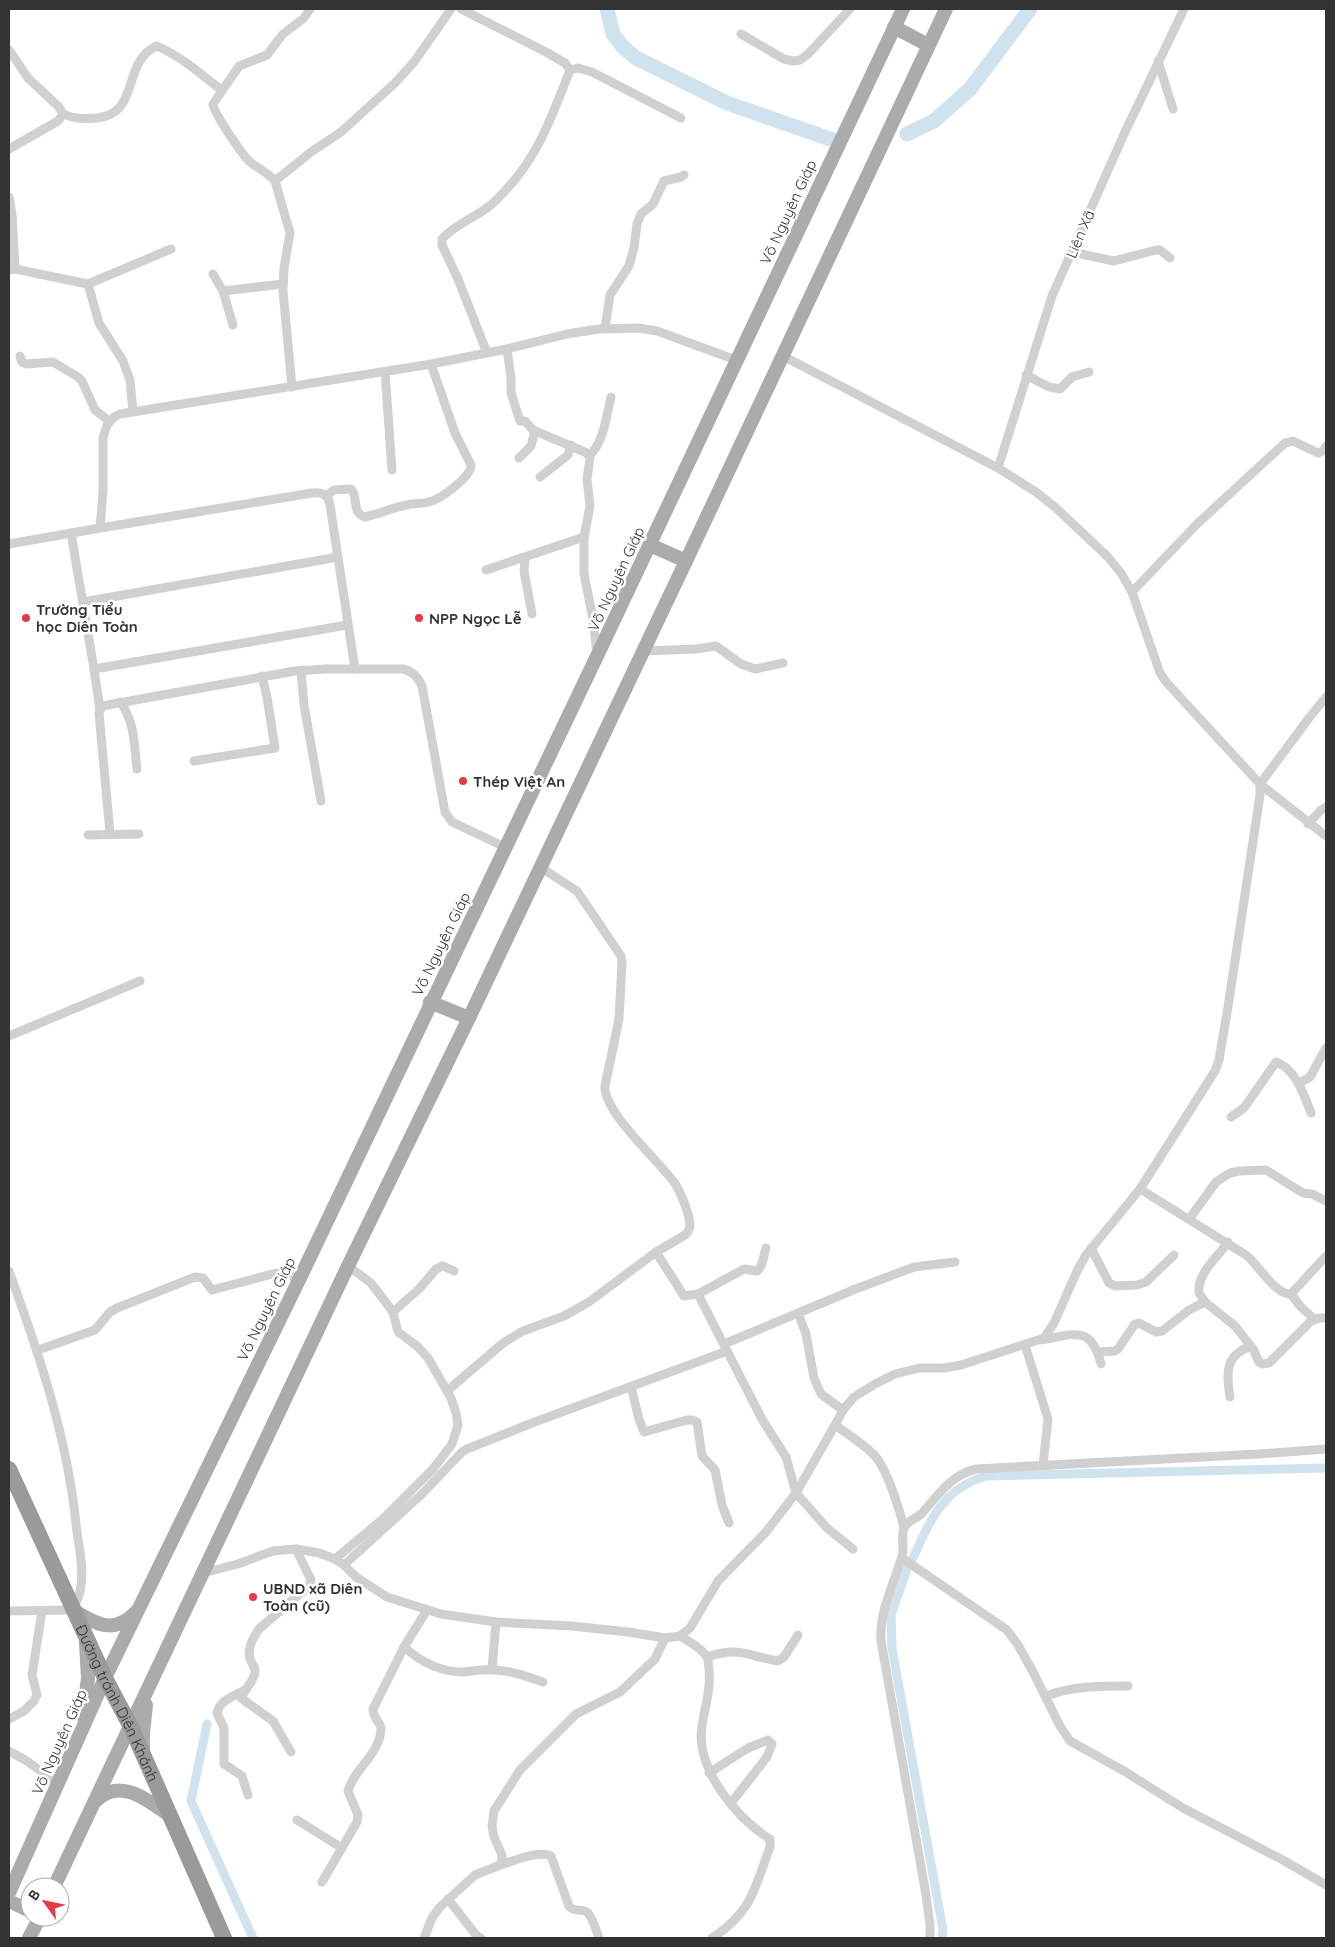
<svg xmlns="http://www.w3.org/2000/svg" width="1335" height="1947" viewBox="0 0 1335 1947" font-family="Quicksand,sans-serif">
  <rect width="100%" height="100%" fill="#fff"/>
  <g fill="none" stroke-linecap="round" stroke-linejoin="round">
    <g stroke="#cfe2ee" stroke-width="9">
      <path d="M912,1560C930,1521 942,1489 986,1476L1326,1468"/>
      <polyline points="908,1567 891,1615 892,1648 943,1930 942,1938"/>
      <polyline points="207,1724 191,1801 253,1938"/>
    </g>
    <g stroke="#cfe2ee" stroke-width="15">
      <polyline points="607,9 613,34 623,47 636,58 727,103 836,141"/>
      <polyline points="907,134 934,121 970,89 1030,9"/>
    </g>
    <g stroke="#d0d0d0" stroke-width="9">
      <path d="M461,9L546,52L565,63L570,70C550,122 535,165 492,204C477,217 455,224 442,239V245L458,279L487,353"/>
      <polyline points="741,34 784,59 793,61 800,60 808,54 850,9"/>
      <polyline points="9,50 28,78 59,107 63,114 58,121 9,149"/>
      <polyline points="1158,61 1173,109"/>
      <polyline points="570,70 578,68 592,72 681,118"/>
      <path d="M63,114C74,119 84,119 97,118C141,114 121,61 157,46C182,57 201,74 221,90"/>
      <path d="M275,181C268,173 259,169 250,162C243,156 213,112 213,104L239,66L267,55L283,34L304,18L310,9"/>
      <polyline points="9,197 12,214 15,269"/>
      <polyline points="1072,252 1114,261 1156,250 1160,250 1170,258"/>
      <polyline points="9,270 15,269 88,284 99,323 123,361 130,380 133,412"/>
      <polyline points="213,274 223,291 283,284"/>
      <polyline points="88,284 171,249"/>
      <polyline points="223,291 233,325"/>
      <polyline points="605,328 610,295 629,266 634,248 637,224 641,214 653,204 664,181 681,177 684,175"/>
      <polyline points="507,349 511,378 511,393 520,421 525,421 533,430 587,453 590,458 587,479 590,506 584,537 584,574 593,619 597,653"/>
      <polyline points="20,356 22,362 26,364 53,362 78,377 82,381 95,410 109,421"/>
      <polyline points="385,372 392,470"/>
      <polyline points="1026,375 1049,387 1060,389 1072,377 1089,372"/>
      <polyline points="292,387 283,291 284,268 290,233 275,181 311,152 341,132 395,83 414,62 451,9"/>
      <path d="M589,455C603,446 607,413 611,397"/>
      <polyline points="519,458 531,446 535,431"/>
      <polyline points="998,468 1052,296 1125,132 1184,9"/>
      <polyline points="540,477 568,455 571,445"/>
      <path d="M326,496L334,490L351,489C359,498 351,513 365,517C379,514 392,508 406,505C413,503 422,504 429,502C441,499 471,477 471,465L455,433L431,364"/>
      <path d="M100,528L312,493C322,492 328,494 330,505L355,669"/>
      <polyline points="71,533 94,669 347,625"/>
      <polyline points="9,544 100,528 103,492 103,438 107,425 114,417 120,414 431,364 507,349 567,334 599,329 638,328 657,331 736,360"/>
      <polyline points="525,558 524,571 532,614"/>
      <polyline points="486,570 584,537"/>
      <polyline points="1132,592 1197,524 1285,443 1293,441 1318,453 1323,451 1326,446"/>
      <polyline points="83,602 338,557"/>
      <polyline points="643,651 696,649 716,646 741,664 755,669 783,663"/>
      <polyline points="94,669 100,710"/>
      <polyline points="301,670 304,705 321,801"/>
      <polyline points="1326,697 1309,718 1260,784 1326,836"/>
      <path d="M120,702C135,721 134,745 137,769"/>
      <polyline points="194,761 275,748 267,697 262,676"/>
      <polyline points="1308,824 1321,810 1326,807"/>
      <path d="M110,833L99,713L102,706L295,671L326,669H403C413,671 418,677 422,686L445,812L452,822L505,847"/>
      <polyline points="88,835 139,834"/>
      <path d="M540,867L577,891L621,956L622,963L619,1019L605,1086C604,1114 660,1161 676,1185C681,1194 685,1204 688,1214C690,1222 692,1229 685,1235L656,1252"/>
      <polyline points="9,1036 140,981"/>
      <polyline points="1299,1083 1310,1077 1326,1048"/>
      <path d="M1231,1117L1244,1108L1276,1062C1296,1069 1304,1095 1311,1113"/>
      <path d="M1140,1189L1246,1255C1258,1264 1276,1296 1291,1294L1300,1306L1314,1319"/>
      <polyline points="1190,1218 1216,1182 1230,1173 1239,1171 1266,1170 1303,1193 1312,1194 1326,1201"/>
      <path d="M1228,1242C1218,1257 1197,1273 1199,1293L1205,1302L1235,1326L1253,1349L1259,1362L1262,1364L1269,1363L1311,1321L1319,1318H1326"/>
      <polyline points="1091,1248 1109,1283 1115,1286 1137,1285 1146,1282 1174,1255"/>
      <path d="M9,1271C39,1354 67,1436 76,1524C78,1544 84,1565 81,1585C81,1593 76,1602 73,1610L9,1611"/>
      <path d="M698,1294L744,1269L757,1271C764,1266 763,1255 766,1248"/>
      <polyline points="1291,1294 1326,1256"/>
      <polyline points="393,1312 419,1289 436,1269 443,1266 454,1271"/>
      <polyline points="798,1313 806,1334 814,1378 821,1394 843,1410"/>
      <path d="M1042,1340C1075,1334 1091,1325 1101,1364"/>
      <polyline points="724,1344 853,1290 914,1267 955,1262"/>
      <polyline points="1025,1345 1048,1419 1043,1465"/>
      <polyline points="38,1350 95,1330 110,1312 117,1308 195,1277 203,1278 212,1290 276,1273 300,1278"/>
      <polyline points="1098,1352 1115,1351 1118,1349 1135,1324 1139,1323 1156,1332 1162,1331 1189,1310 1205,1302"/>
      <polyline points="631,1387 639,1419 644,1432 687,1420 692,1420 697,1422 702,1456 715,1470 722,1505 729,1523"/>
      <polyline points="447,1391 503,1343 523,1331 564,1316 589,1302 656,1252 684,1296 698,1294 727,1351"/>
      <path d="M1230,1397C1226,1373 1225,1355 1251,1346"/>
      <path d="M835,1425C849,1435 864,1444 875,1456C887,1469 900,1511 904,1528"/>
      <polyline points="902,1558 1007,1630 1018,1645 1033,1672 1060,1726 1070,1741 1124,1771 1183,1808 1281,1859 1326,1885"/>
      <polyline points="335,1559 384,1518 433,1469 452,1444 458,1425 456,1413 451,1398 428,1358 417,1346 398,1332 393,1312 371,1283 348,1266"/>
      <polyline points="344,1565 422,1494 462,1452 467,1449 532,1423 727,1351 763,1421 786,1457 796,1493 827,1528 853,1549"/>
      <polyline points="203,1573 238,1564 273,1551 296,1549 319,1553 335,1559 344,1565 356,1577 387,1597 441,1614 496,1622 572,1626 628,1632 665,1638 680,1636 690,1628 718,1581 766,1532 796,1493 835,1425 843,1410 854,1397 875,1384 895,1374 919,1368 944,1368 961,1365 1044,1338 1054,1323 1078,1269 1086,1255 1140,1189 1215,1071 1219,1060 1228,1007 1260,795 1260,784 1167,683 1160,673 1132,592 1121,573 1107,556 1056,508 1036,492 998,468 783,356"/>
      <path d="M680,1636C688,1641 702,1648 707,1657C709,1660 708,1665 709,1669C711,1689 705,1706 702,1726C695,1768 736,1818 770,1839V1847C754,1890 752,1912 712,1938"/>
      <path d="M404,1647C421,1662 440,1672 463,1672C473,1671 484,1669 494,1670C512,1671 526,1676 543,1682"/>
      <path d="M707,1657C741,1646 746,1656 778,1661L784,1657L798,1635"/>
      <polyline points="492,1669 496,1622"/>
      <path d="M245,1690C235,1695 219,1701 217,1713L224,1728V1764L242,1776L248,1795"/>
      <path d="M1046,1696C1073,1686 1099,1686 1128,1686"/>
      <polyline points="9,1719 24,1711 34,1701 37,1695 32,1675 42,1611"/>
      <polyline points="9,1751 27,1761 58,1784"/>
      <path d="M291,1752L273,1721L241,1698C245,1689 253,1682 255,1673C256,1668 252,1664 250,1659C247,1648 253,1638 259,1629L310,1585L311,1580L296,1549"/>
      <polyline points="709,1773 748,1748 768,1740 772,1744 767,1757 731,1803"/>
      <polyline points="297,1820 342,1848"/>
      <path d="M500,1865C514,1861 537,1850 551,1856L569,1906C574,1913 581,1908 587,1912C593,1917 596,1931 599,1938"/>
      <path d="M322,1882L357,1822L358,1815L348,1791C354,1769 380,1754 381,1729C381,1722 373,1719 373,1709L404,1647L427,1610"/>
      <polyline points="448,1899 476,1935 481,1938"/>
      <polyline points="424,1938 432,1918 440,1907 475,1875 500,1865 502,1859 502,1855 494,1837 492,1826 494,1811 520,1770 576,1714 620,1692 655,1659 665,1638"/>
      <path d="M930,1938V1925L926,1895L881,1641C879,1610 894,1585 902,1556C905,1547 900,1533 905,1526C909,1520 918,1518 923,1512C939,1494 951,1475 976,1469L1259,1454L1326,1449"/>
    </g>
    <g stroke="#ababab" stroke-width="14">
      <polyline points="894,27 928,45"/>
      <polyline points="650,545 686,561"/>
      <polyline points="430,1002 469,1018"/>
      <path d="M73,1610C97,1625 115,1635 137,1611"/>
      <polyline points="83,1716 88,1678 86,1643"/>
      <polyline points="143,1751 143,1733 146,1705"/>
      <path d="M97,1800C121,1777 149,1801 170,1816"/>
      <polyline points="54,1887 348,1266 469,1018 686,561 946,9"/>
      <polyline points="9,1893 105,1678 300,1278 597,656 903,9"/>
      <polyline points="9,1901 30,1911"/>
      <polyline points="29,1938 40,1917"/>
    </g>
    <path stroke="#9a9a9a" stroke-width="16" id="s1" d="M9,1469L105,1678L131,1727L224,1938"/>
  </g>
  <g fill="#e63946" stroke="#fff" stroke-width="2">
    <circle cx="26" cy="618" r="5"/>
    <circle cx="419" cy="618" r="5"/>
    <circle cx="463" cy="781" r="5"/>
    <circle cx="253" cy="1597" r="5"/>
  </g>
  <g text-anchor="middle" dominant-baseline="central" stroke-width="5" stroke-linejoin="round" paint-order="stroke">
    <g font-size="15" fill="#333" stroke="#fff">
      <text transform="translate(788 212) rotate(-65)">Võ Nguyên Giáp</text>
      <text transform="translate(1080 234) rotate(-67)">Liên Xã</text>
      <text transform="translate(616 579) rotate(-65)">Võ Nguyên Giáp</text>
      <text transform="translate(441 944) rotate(-64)">Võ Nguyên Giáp</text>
      <text transform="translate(266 1309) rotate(-64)">Võ Nguyên Giáp</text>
      <text stroke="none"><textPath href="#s1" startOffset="258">Đường tránh Diên Khánh</textPath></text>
      <text transform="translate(59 1742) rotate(-66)">Võ Nguyên Giáp</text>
    </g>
    <g font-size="15" font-weight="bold" fill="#333" stroke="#fff" text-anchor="start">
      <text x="36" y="609">Trường Tiểu<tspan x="36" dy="17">học Diên Toàn</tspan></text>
      <text x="429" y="618">NPP Ngọc Lễ</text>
      <text x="473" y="781">Thép Việt An</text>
      <text x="263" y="1588">UBND xã Diên<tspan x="263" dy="17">Toàn (cũ)</tspan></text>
    </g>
  </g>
  <rect width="1335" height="1947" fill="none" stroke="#333333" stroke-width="20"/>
  <g transform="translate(45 1902) rotate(303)"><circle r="24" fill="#ffffff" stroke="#adadad"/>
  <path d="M0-4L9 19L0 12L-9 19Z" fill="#e63946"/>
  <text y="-8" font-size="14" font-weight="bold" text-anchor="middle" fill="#333333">B</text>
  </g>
</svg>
